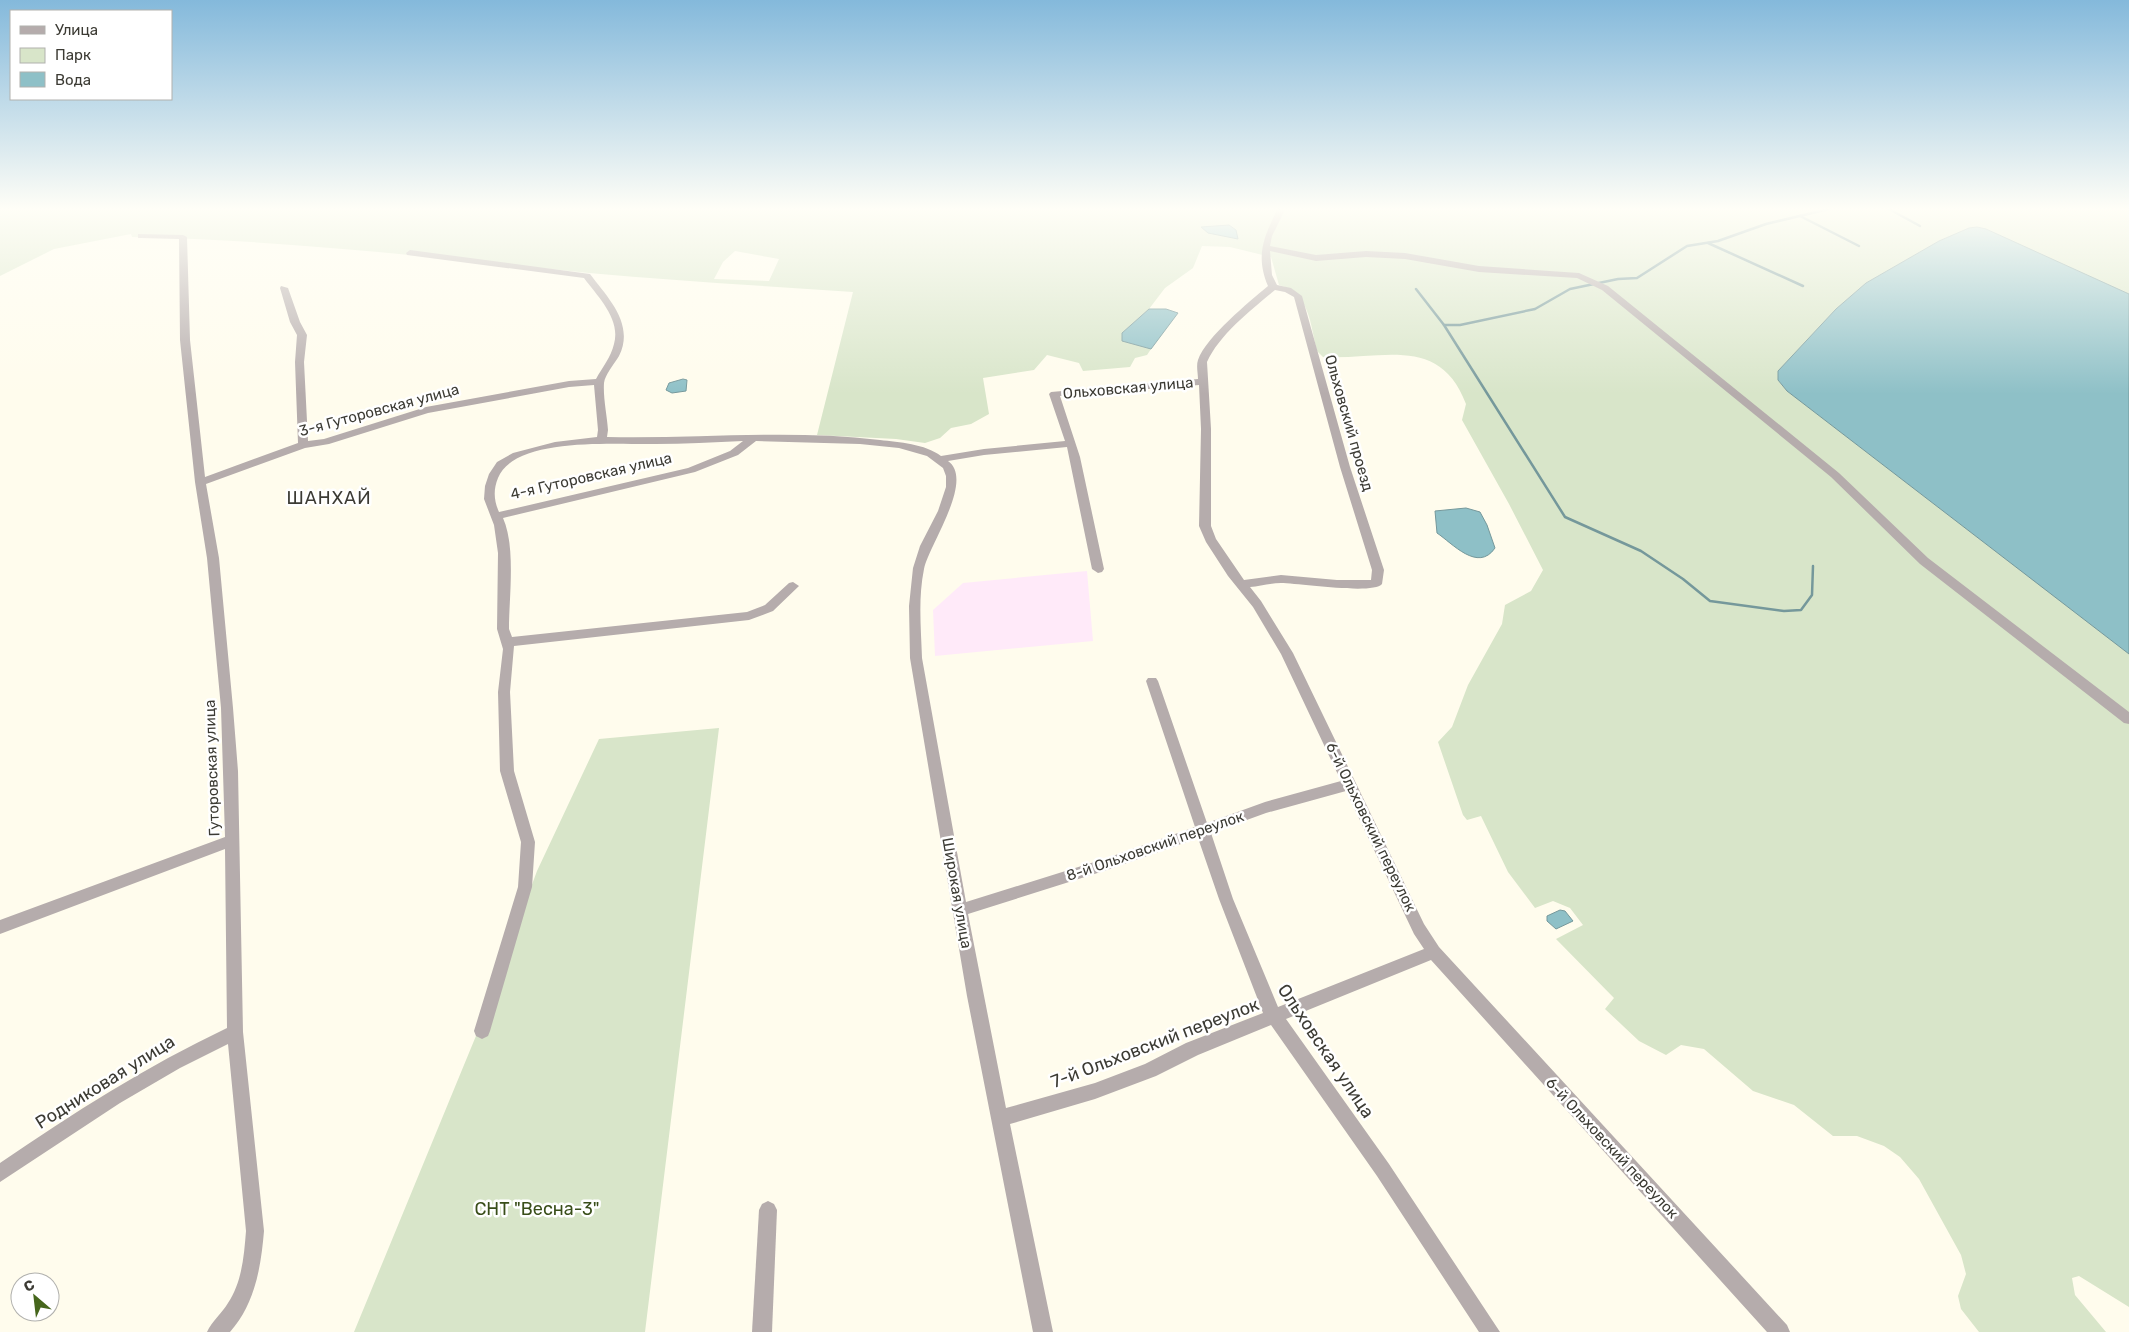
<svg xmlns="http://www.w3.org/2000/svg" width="2129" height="1332" viewBox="0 0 2129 1332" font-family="Rubik,sans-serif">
  <rect width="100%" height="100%" fill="#fffced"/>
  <polygon fill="#ffeaf9" points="1087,571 1093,641 935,656 933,610 963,583"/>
  <g fill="#d8e5c9" fill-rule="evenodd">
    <path d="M0,208H2129V315L1969,228L1939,241L1866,283L1836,309L1778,371V380L1787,391L2129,654V1307L2079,1276L2072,1278L2075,1295L2106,1332H1979L1961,1309L1958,1296L1966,1274L1961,1255L1919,1179L1900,1157L1884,1146L1857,1136H1833L1794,1105L1753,1091L1704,1049L1681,1045L1666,1055L1639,1041L1605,1009L1614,998L1556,939L1583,925L1570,908L1553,901L1535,908L1508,872L1481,816L1467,820L1463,815L1438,742L1452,727L1468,685L1502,624L1505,605L1531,591L1543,570L1509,504L1462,420L1466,404C1440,334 1381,360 1323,357L1317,351C1310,324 1310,293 1279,285L1271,257L1230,247L1202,246L1193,268L1165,288L1149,309L1122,333V341L1151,349L1147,355L1135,358L1130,367L1083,371L1079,363L1047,355L1034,370L983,378L989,414L971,424L951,428L940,438L925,443L896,439L817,435L853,292C765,286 677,281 589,273C437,258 285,240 132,237L131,234L54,249L0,276ZM735,251L779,259L769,281L714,279L723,262Z"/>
    <polygon points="719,728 645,1332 354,1332 478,1031 537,871 599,739"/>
  </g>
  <g fill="#8ec0c7" stroke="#75989b">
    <polygon points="1229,225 1236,230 1238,239 1208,233 1201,227"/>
    <polygon points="1977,227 1986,229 2129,294 2129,654 1787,391 1778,380 1778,371 1836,309 1866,283 1939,241 1969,228"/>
    <polygon points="1149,309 1166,309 1178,313 1151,349 1122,341 1122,333"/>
    <polygon points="683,379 687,380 686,391 672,393 666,390 669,383"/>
    <path d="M1466,508L1480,512L1487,525L1495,548C1478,573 1452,543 1437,533L1435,511Z"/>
    <polygon points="1560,910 1565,911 1573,921 1556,929 1547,921 1547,916"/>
  </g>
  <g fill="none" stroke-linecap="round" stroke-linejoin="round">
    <g stroke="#75989b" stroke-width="2.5">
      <polyline points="1887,208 1920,226"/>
      <polyline points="1800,216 1859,246"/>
      <polyline points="1708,243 1803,286"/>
      <polyline points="1416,289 1444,325 1460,325 1535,309 1570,289 1618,279 1637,278 1687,246 1718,241 1766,224 1833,208"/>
      <polyline points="1444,325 1565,517 1641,551 1683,579 1710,601 1784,611 1801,610 1812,595 1813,566"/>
    </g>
    <g fill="#b5acac" fill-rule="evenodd">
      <path d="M1278,208H1286L1272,236L1270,246L1316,255L1366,251L1405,253L1479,266L1579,273L1608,286L1839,473L1928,558L2129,712V724L2124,723L1920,564L1831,477L1602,290L1577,278L1479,272L1405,259L1366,257L1316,261L1270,251L1272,275L1277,285L1291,288L1302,296L1350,467L1384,570L1382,584C1373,595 1298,583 1281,583C1271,583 1260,586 1250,587L1261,601L1293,653L1424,924L1439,947L1787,1325L1790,1332H1767L1431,960L1286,1019L1389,1164L1500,1332H1479L1377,1176L1271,1025L1198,1055L1156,1076L1095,1099L1010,1124L1053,1332H1033L967,996L910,658L909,606L913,568L920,546L938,511L946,487V476L943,468L927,456L899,448L860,444L756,441L738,455L695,472L503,518C516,547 509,597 509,629L512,637L747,612L765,605L789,583L793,582L799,586L773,611L749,620L514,646L510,692L514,771L535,842L532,887L490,1031L488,1036L482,1039L476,1036L474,1031L518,887L521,842L500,771L498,692L503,649L497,629L498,553L494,525L484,499L485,486L489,474L497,462L513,453L555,442L597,437L598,430L594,385L569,387L428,413L329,444L305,448L206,484L219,558L233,708L238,771L243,1032L264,1231C261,1267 255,1304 230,1332H207C212,1321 222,1313 228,1303C242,1282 244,1256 246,1231L228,1044L180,1068L120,1103L0,1182V1163C73,1113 147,1066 227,1028L225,849L0,934V920L225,837L221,708L207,558L195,482L180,340L179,239L141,238H138V234L183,235L187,237L190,340L205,477L298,443L295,362L297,335L290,322L280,288L281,286L288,288L300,322L307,335L304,362L308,441L324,439L426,407L569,381L596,379C602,368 611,357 614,344C621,319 598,297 584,278L407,255L406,253L410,250L590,274C608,298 635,324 619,356C614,364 605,375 604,383C603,398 607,415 608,430L607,437C698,439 789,429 880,440C899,442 925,444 941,456L984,449L1065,441L1049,394L1051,392L1198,379C1198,373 1196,366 1198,360C1206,337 1249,302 1268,286C1255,255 1264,237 1278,208ZM1275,290L1285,292L1294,297L1340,467L1372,570L1371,580H1337L1281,575L1244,580L1216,539L1211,526V429L1207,362C1219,335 1252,309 1275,290ZM1199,385L1201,429L1199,526L1206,542L1228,576L1253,607L1281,654L1341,781L1265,802L1207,823L1158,681L1156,678H1148L1146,681L1195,827L1107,858L966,902L922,658C921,628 918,598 924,569C929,545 975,480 948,461L984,455L1067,447L1092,569L1098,573L1102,572L1104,569L1080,457L1060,396ZM743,441L730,451L688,468L499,512C494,501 493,490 498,478C515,436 617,445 655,444C684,444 714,442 743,441ZM1346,791L1414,934L1424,949L1278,1007L1233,899L1211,833L1266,813ZM1198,838L1219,899L1263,1013L1186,1043L1145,1064L1095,1083L1006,1108L968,914L1107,870Z"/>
      <polygon points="768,1201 774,1204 777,1210 772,1332 752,1332 759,1210 762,1204"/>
    </g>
  </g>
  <linearGradient id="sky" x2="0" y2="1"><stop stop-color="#84b9db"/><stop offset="0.53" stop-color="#fffef7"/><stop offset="1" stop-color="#fffef7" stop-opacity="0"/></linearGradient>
  <rect width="2129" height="394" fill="url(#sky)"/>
  <g text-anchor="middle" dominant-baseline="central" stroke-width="5" stroke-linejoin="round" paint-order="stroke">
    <g font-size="15" fill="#3c3b34" stroke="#fff">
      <text transform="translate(1128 388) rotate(-5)">Ольховская улица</text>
      <text transform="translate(379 410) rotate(-15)">3-я Гуторовская улица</text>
      <text transform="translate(1349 423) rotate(74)">Ольховский проезд</text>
      <text transform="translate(591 476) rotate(-13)">4-я Гуторовская улица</text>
      <text transform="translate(212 768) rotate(-92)">Гуторовская улица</text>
      <text transform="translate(1371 827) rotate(64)">6-й Ольховский переулок</text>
      <text transform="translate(1155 846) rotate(-19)">8-й Ольховский переулок</text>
      <text transform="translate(957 893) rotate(80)">Широкая улица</text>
      <text transform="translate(1612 1148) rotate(47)">6-й Ольховский переулок</text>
    </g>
    <g font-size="18" letter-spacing="1" fill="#3c3b34" stroke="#fff">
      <text x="329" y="498">ШАНХАЙ</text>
    </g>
    <g font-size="18" fill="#3c3b34" stroke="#fff">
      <text transform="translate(1155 1043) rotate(-21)">7-й Ольховский переулок</text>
      <text transform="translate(1326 1051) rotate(56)">Ольховская улица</text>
      <text transform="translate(105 1082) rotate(-32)">Родниковая улица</text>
    </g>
    <g font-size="18" fill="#394e19" stroke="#fff">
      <text x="537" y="1209">СНТ "Весна-3"</text>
    </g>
  </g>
  <rect x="10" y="10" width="162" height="90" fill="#ffffff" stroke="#b1b1ae"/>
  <rect x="20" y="26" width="25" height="8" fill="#b5acac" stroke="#b1b1ae"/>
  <text x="55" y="35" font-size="15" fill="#3c3b34">Улица</text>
  <rect x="20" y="48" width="25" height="15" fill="#d8e5c9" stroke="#b1b1ae"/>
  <text x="55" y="60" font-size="15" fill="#3c3b34">Парк</text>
  <rect x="20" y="72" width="25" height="15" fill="#8ec0c7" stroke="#b1b1ae"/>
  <text x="55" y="85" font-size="15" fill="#3c3b34">Вода</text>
  <g transform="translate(35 1297) rotate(332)"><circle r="24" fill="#ffffff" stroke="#b1b1ae"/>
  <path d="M0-4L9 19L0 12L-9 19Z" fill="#46661c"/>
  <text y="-8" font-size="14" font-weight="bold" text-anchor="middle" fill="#3c3b34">С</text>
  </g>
</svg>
